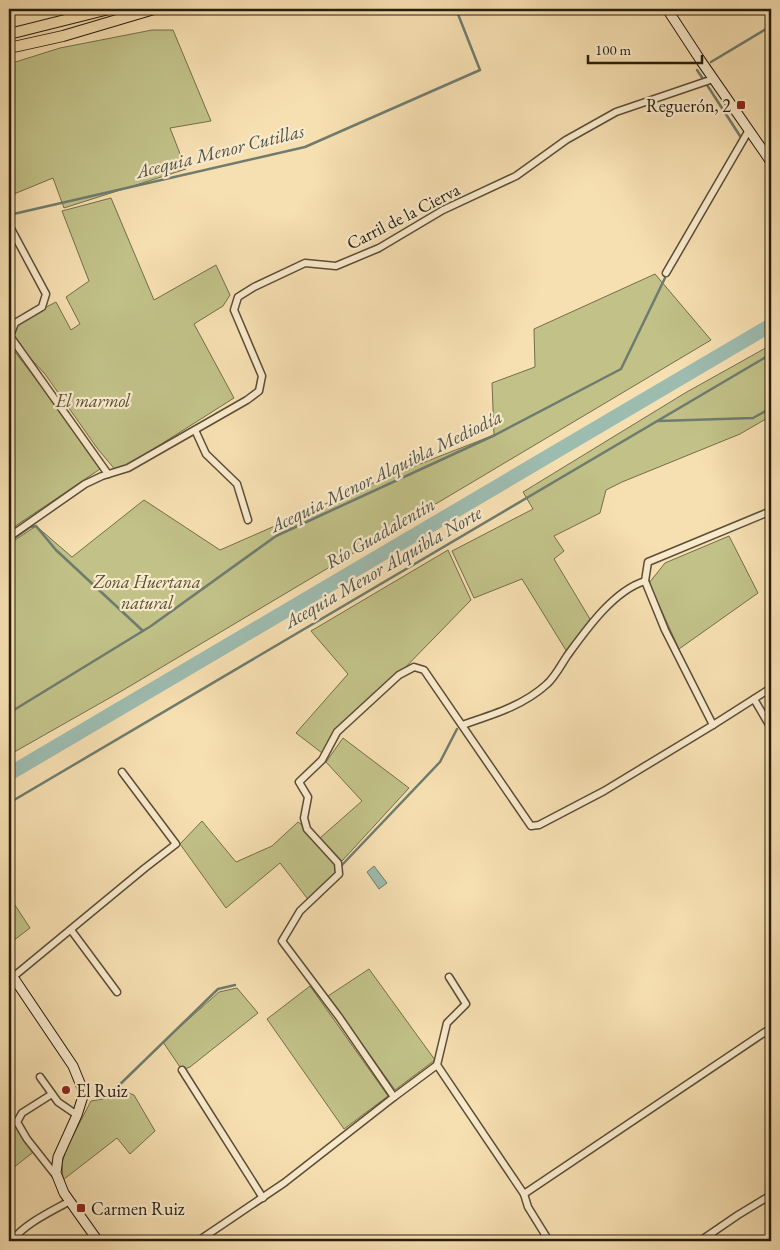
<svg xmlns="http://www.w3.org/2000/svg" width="780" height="1250" viewBox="0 0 780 1250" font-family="'EB Garamond',serif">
  <rect width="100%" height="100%" fill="#f6dfb1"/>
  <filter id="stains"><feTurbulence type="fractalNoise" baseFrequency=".004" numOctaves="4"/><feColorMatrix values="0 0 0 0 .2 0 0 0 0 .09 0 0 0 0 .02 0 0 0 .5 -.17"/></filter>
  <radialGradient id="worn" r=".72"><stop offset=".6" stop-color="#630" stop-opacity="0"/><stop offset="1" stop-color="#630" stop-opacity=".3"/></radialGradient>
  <g fill="#c1c188" stroke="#746e4b">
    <polygon points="152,30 173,30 211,121 170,128 186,169 64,208 53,178 9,196 9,64 60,48"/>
    <polygon points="111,198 154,300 216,265 230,295 223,306 194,324 234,398 117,472 97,448 45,374 10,336 19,321 56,302 71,330 80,324 66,297 89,281 62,211"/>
    <polygon points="655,274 711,340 120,692 9,755 9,648 10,647 9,645 9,586 15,582 9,574 9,544 36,526 72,557 144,500 220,550 389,476 494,435 492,383 535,367 534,329"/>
    <polygon points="9,344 103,467 14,527 9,519"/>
    <polygon points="771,345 771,416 740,434 622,482 606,490 600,513 554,536 564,551 554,559 590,619 567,652 522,579 474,598 452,551 533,509 523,492 685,393"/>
    <polygon points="729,536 758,593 679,649 649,583 665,563"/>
    <polygon points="448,550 471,600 322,753 296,733 348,674 311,631"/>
    <polygon points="343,738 409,788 342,861 320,838 362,801 326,762"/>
    <polygon points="202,821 236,862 272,846 298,822 307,829 338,863 339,874 310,902 280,863 226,908 180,844"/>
    <polygon points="9,896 30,928 9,944 9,895"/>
    <polygon points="369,969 435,1060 395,1090 328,996"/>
    <polygon points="310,986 388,1096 344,1129 267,1019"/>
    <polygon points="237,988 258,1013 190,1067 182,1070 163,1042 219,992"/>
    <polygon points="126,1092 134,1095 155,1131 130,1154 117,1138 63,1180 62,1163 67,1147 91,1101 109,1098"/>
    <polygon points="9,1112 36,1150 9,1171"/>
  </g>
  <polygon fill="#9dbcb0" stroke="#6e7c6f" points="374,866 387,883 379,889 367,872"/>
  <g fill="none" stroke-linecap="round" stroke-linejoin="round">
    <g stroke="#6e7c6f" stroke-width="2.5">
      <polyline points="711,62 771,26"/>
      <polyline points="697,70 703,79"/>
      <polyline points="707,85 742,139"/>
      <polyline points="9,215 305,147 480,70 456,9"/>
      <polyline points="658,421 753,418 771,408"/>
      <polyline points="9,542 30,527 36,526 56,550 143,631"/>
      <polyline points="9,713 151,626 276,536 495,435 621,369 665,278"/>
      <polyline points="9,803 771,354"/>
      <polyline points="342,865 440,762 457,729"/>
      <polyline points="99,1097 109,1095 218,989 235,985"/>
    </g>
    <polyline stroke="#9dbcb0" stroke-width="14" points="9,774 771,325"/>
    <defs>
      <g id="street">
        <polyline points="9,225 46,294 42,307 15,323 10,336 108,474"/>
        <polyline points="666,273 749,130"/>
        <polyline points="195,430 206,454 237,484 248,520"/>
        <polyline points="771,511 648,562 645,581 665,630 713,725 771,688"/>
        <polyline points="9,537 85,484 102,476 128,468 247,400 259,391 262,376 234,310 238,297 254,287 305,263 336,266 379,248 443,210 516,176 566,140 616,112 713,79"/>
        <polyline points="754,699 771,728"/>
        <path d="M462,725C492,715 523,706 547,684C555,677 561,665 567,656C586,630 613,591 645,581"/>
        <polyline points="713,725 604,791 539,825 531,826 424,670 414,667 399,675 337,732 322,760 299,782 308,797 304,818 307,829 338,863 339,874 300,911 282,941 339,1017 394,1097 437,1065 524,1194 771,1028"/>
        <polyline points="71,930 117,992"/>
        <polyline points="13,977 145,868 176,844 122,772"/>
        <polyline points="437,1065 447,1023 466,1004 449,977"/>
        <polyline points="182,1070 263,1198"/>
        <polyline points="40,1077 58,1102 77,1115"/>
        <polyline points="52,1094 22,1113 17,1122 27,1139 57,1177"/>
        <polyline points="524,1194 528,1207 549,1241"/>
        <path d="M12,1241C24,1224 52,1211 70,1201"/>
        <polyline points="198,1241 284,1183 394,1097"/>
        <polyline points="700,1241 738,1215 771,1195"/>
      </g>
      <g id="secondary">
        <polyline points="667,9 701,61 771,162"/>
        <polyline points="9,971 73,1066 84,1093 77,1115 58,1157 56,1173 64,1193 98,1241"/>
      </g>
      <g id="primary">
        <polyline points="9,34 109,9"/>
        <polyline points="9,48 63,36 154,9"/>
      </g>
    </defs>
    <use href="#street" stroke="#5b4d37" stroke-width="9"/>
    <use href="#secondary" stroke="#271c0e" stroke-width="11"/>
    <use href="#primary" stroke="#271c0e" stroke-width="12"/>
    <use href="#street" stroke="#f9eacc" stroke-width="6"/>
    <use href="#secondary" stroke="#f9eacc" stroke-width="9"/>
    <use href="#primary" stroke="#f6dfb1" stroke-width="10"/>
  </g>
  <g fill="#8f2418" stroke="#f9eacc" stroke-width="2">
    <rect x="736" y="100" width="10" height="10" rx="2.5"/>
    <circle cx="66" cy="1090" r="5"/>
    <rect x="76" y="1203" width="10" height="10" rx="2.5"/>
  </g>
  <g text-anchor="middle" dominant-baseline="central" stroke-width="4.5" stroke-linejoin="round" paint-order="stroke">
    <g font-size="18" fill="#271c0e" stroke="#f9eacc" text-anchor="start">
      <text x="731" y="105" text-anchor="end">Reguerón, 2</text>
      <text x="76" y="1090">El Ruiz</text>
      <text x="91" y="1208">Carmen Ruiz</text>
    </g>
    <g font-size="18" fill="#271c0e" stroke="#f9eacc">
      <text transform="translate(403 216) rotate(-27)">Carril de la Cierva</text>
    </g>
    <g font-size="18" font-style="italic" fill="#554e33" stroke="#f9eacc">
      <text x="93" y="400">El marmol</text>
      <text x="147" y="581">Zona Huertana<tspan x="147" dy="21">natural</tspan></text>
    </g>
    <g font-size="19" font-style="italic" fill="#505447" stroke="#f9eacc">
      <text transform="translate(220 151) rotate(-14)">Acequia Menor Cutillas</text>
      <text transform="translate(386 471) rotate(-26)">Acequia Menor Alquibla Mediodía</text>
      <text transform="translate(380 533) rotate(-30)">Río Guadalentín</text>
      <text transform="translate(383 567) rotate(-30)">Acequia Menor Alquibla Norte</text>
    </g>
  </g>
  <rect width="780" height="1250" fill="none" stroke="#f6dfb1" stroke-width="30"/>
  <rect x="10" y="10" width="760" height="1230" fill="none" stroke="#271c0e" stroke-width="2.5"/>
  <rect x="15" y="15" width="750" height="1220" fill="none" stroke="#271c0e"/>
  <path d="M588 55v8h114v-8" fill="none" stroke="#271c0e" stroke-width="2.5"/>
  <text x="595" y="55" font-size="15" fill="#271c0e" stroke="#f9eacc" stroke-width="4" paint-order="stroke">100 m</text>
  <rect width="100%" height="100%" filter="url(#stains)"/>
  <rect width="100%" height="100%" fill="url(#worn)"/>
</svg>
